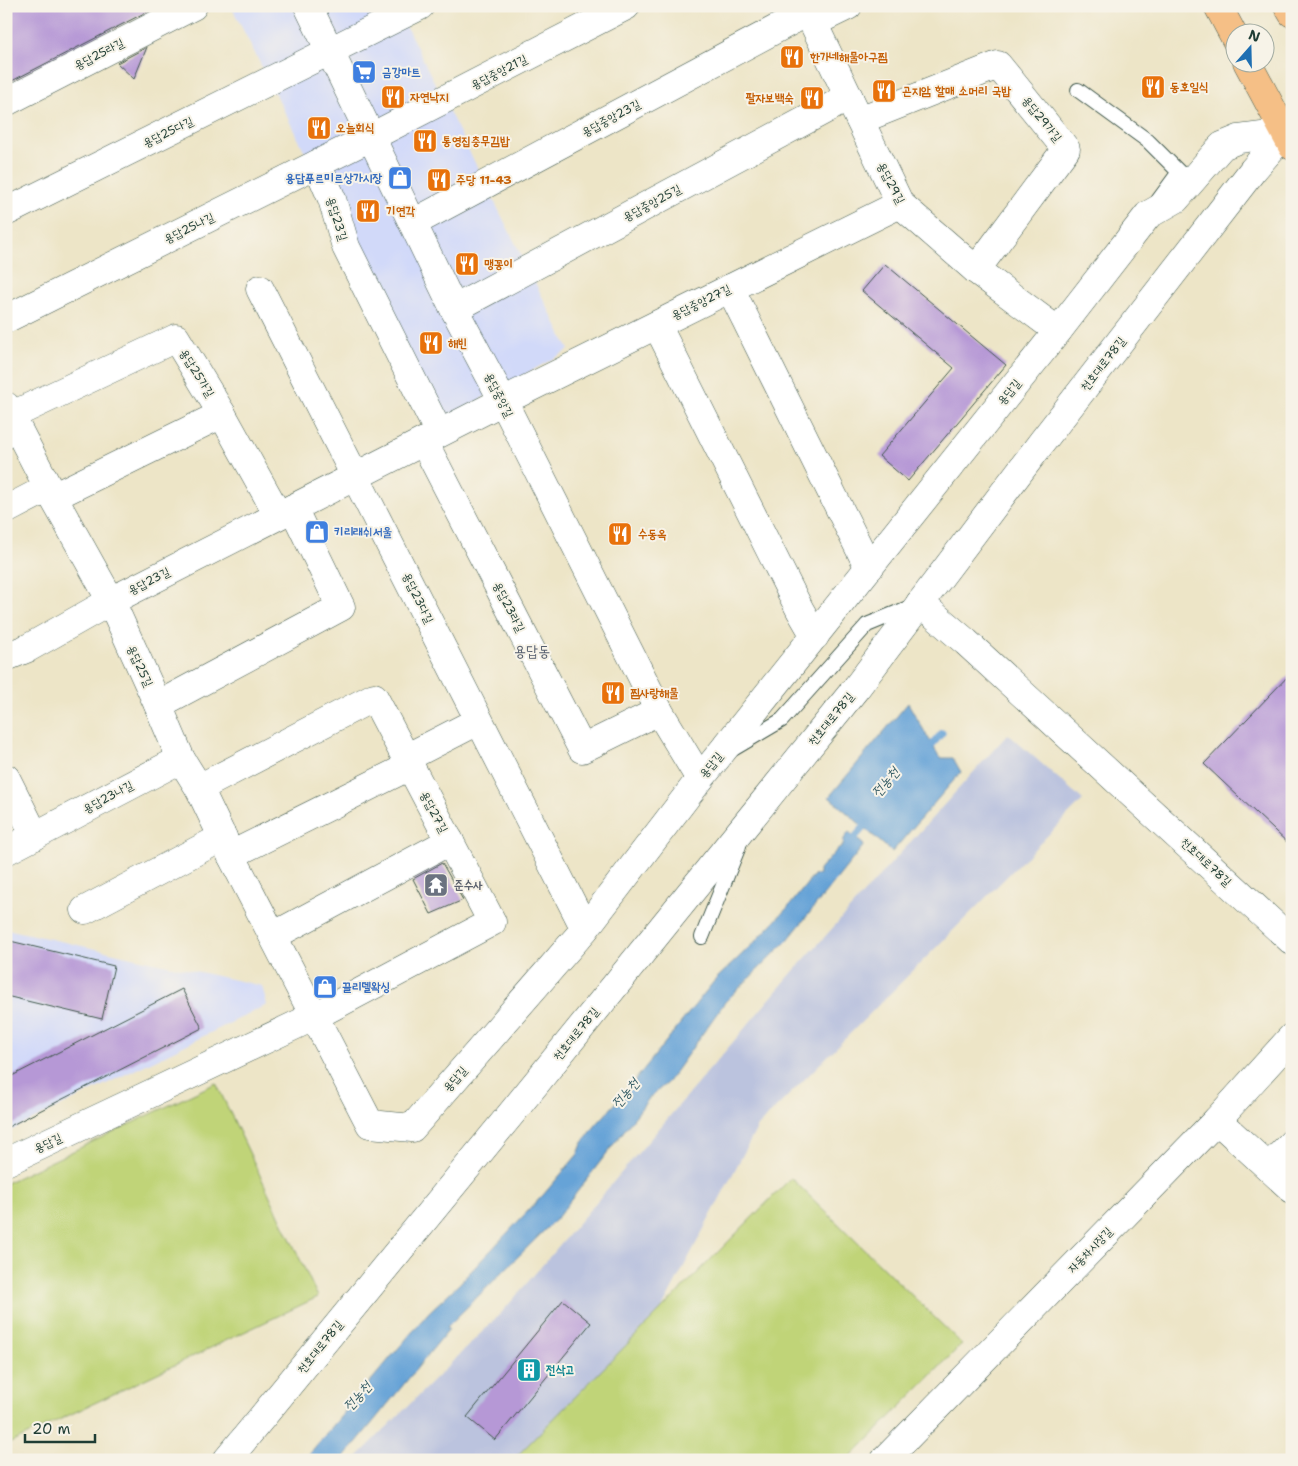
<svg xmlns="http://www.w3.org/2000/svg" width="1298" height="1466" viewBox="0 0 1298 1466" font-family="'Shantell Sans','Poor Story',sans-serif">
  <rect width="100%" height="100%" fill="#f7f3e8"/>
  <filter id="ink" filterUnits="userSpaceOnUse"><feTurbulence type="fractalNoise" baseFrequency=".02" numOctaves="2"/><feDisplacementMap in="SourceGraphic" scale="10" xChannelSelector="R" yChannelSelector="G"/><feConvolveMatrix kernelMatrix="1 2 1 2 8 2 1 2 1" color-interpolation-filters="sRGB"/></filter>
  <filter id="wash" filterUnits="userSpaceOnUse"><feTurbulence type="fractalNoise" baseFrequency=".0096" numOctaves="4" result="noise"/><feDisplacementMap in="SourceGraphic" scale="20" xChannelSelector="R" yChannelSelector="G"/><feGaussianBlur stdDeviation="1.12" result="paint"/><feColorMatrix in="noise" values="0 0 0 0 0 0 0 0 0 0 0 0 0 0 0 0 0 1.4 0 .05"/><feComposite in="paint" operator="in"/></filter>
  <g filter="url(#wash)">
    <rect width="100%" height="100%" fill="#ede5c7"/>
    <g fill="#d1d9f9">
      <polygon points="231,6 396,6 569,350 441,421"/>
      <polygon points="6,929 262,986 267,1005 6,1133"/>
    </g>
    <polygon fill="#bbc3de" points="1008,734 1083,800 758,1126 621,1386 533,1460 354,1460 504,1310 792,973"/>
    <g fill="#c0d478" stroke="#708856">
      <polygon points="216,1083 318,1297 6,1445 6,1183"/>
      <polygon points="791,1178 962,1344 848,1460 513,1460"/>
    </g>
    <g fill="#66a3d7" stroke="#427086">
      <polygon points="908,703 940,758 953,758 961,772 892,852 829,797"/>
      <polygon points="849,832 864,845 787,941 725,1002 668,1082 650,1097 557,1218 447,1327 449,1329 342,1460 304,1460 429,1312 459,1284 544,1194 578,1154 582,1144 595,1126 624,1094 715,980 757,940 791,904 813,876 819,874 819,870 836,851 843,846 844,839"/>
    </g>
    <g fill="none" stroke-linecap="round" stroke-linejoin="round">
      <g stroke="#66a3d7" stroke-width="7">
        <polyline points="926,752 942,733"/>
        <polyline points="849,844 870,820"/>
      </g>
    </g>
    <g id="blocks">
      <g fill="#b698d6">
        <polygon points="6,6 158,6 6,84"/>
        <polygon points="147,47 134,79 117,63"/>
        <polygon points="885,264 1006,365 908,481 879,456 954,368 862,291"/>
        <polygon points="1292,672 1292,847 1204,764"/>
        <polygon points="442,863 463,900 431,914 413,879"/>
        <polygon points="6,940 114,966 102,1019 6,996"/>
        <polygon points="182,989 202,1028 6,1128 6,1079"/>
        <polygon points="563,1300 591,1323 495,1440 467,1417"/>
      </g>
    </g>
  </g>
  <g filter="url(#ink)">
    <use href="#blocks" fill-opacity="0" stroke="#3e564a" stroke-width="1"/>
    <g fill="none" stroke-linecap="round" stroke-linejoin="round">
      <defs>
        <g id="lane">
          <polyline points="1078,90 1148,141 1179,172 1157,202"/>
          <polyline points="733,749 782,720 867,625 913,606"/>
          <polyline points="702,937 739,846"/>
        </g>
        <g id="street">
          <polyline points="308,6 454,309 503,401 659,711 700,779"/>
          <polyline points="805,6 900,204 976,270 1058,331"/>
          <polyline points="813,23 848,6"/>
          <polyline points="6,102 193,6"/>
          <polyline points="860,120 998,65 1066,149 976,270"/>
          <polyline points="317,164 332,199 346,247 439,433"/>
          <polyline points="6,212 420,6"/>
          <polyline points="413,223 808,12"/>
          <polyline points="730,288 869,568"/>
          <path d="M260,289C370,502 476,716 585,929"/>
          <polyline points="454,309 849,97"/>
          <polyline points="6,319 371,137 626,6"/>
          <polyline points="657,325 800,610 815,636"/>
          <polyline points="6,406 53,497 111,601 158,705 181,759 199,788 231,855 370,1124 412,1128 585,929 700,779 1058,331 1148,215 1176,199 1222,146 1239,139 1285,133"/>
          <polyline points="6,418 176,338 222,414 278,515"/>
          <polyline points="424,442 582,749 659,711"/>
          <polyline points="53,497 222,414"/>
          <polyline points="6,510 48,488"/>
          <polyline points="920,603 966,642 1292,941"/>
          <polyline points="6,657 28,648 111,601 503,401 900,204"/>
          <polyline points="158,705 341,607 293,508"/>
          <polyline points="406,758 478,721"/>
          <polyline points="6,778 35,836"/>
          <polyline points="6,851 181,759"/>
          <polyline points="231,855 410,766"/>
          <polyline points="85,910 223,837"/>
          <polyline points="273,936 450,841"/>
          <polyline points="1217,1120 1292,1189"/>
          <polyline points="6,1162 315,1016 492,922 374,697 199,788"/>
          <polyline points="1269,1167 1292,1143"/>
          <polyline points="227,1460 511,1114 857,687 1042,442 1253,170 1285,133 1292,130"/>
          <polyline points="885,1460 1217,1120 1292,1037"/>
        </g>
        <g id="primary">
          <polyline points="1218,6 1236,40"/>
          <polyline points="1288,6 1292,13"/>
          <polyline points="1247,62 1292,146"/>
        </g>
      </defs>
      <use href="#lane" stroke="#3e564a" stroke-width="16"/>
      <use href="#street" stroke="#3e564a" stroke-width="29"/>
      <use href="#primary" stroke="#3e564a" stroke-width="29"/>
      <use href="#lane" stroke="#fff" stroke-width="14"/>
      <use href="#street" stroke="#fff" stroke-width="28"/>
      <use href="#primary" stroke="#f5bf86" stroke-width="28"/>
    </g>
  </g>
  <defs>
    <symbol id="restaurant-square" viewBox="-11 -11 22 22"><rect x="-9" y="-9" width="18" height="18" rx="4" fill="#e8710a" stroke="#f7f3e8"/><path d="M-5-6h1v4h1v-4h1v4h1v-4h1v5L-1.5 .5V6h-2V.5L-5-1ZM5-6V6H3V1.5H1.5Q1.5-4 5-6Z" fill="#fff"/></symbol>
    <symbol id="supermarket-square" viewBox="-11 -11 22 22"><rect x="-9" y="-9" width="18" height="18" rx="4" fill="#3f7fe0" stroke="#f7f3e8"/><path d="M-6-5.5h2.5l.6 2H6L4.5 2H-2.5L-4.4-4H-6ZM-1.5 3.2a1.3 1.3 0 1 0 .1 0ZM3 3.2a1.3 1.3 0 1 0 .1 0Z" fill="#fff"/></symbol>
    <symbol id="shop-square" viewBox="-11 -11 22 22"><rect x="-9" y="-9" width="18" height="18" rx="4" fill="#3f7fe0" stroke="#f7f3e8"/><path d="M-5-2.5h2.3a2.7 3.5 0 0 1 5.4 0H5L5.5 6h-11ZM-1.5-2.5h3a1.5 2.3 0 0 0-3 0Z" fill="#fff"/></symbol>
    <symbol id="temple-square" viewBox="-11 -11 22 22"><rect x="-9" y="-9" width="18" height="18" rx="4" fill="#6b7280" stroke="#f7f3e8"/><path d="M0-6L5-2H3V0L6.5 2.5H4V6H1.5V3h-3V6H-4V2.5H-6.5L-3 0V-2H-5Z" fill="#fff"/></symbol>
    <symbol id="building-square" viewBox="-11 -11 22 22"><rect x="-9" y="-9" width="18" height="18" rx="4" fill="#0f9aa8" stroke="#f7f3e8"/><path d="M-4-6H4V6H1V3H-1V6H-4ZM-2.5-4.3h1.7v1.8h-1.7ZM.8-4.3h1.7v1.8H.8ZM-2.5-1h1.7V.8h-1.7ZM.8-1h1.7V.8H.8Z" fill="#fff"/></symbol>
  </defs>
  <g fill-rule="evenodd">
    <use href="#restaurant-square" x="778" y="43" width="28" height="28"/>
    <use href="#supermarket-square" x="350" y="58" width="28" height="28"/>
    <use href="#restaurant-square" x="1139" y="73" width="28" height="28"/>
    <use href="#restaurant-square" x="870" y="77" width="28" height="28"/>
    <use href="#restaurant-square" x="379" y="83" width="28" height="28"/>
    <use href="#restaurant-square" x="798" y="84" width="28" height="28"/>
    <use href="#restaurant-square" x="305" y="114" width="28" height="28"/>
    <use href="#restaurant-square" x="411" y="127" width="28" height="28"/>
    <use href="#shop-square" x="386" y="164" width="28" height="28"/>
    <use href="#restaurant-square" x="425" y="166" width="28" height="28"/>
    <use href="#restaurant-square" x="354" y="197" width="28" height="28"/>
    <use href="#restaurant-square" x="453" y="250" width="28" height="28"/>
    <use href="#restaurant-square" x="417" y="329" width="28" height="28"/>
    <use href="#shop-square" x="303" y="518" width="28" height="28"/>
    <use href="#restaurant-square" x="606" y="520" width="28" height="28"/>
    <use href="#restaurant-square" x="599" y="679" width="28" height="28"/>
    <use href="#temple-square" x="422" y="871" width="28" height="28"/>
    <use href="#shop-square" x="311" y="973" width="28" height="28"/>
    <use href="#building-square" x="515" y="1356" width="28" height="28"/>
  </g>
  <g text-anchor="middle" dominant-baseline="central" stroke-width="4" stroke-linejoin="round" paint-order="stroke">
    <g font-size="12" fill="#1f3d34" stroke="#f7f3e8">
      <text transform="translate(99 54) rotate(-27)">용답25라길</text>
      <text transform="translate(499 72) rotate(-27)">용답중앙21길</text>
      <text transform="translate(611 118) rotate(-28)">용답중앙23길</text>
      <text transform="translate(1042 119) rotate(51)">용답29가길</text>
      <text transform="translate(168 132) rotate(-26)">용답25다길</text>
      <text transform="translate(891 183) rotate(62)">용답29길</text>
      <text transform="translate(652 203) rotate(-28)">용답중앙25길</text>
      <text transform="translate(337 219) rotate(73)">용답23길</text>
      <text transform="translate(189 228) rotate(-26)">용답25나길</text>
      <text transform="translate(701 302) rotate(-26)">용답중앙27길</text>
      <text transform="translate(1103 364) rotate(-52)">천호대로78길</text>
      <text transform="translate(197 373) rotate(58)">용답25가길</text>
      <text transform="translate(1009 392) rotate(-51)">용답길</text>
      <text transform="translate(499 395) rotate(63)">용답중앙길</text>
      <text transform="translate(149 581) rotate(-27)">용답23길</text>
      <text transform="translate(418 598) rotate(64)">용답23다길</text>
      <text transform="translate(509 607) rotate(63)">용답23라길</text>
      <text transform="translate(140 666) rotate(65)">용답25길</text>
      <text transform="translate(831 719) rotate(-51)">천호대로78길</text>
      <text transform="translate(711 765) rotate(-51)">용답길</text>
      <text transform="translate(108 797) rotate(-28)">용답23나길</text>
      <text transform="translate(434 812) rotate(62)">용답27길</text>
      <text transform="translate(1206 862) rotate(43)">천호대로78길</text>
      <text transform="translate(576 1034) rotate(-51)">천호대로78길</text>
      <text transform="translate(455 1079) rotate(-49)">용답길</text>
      <text transform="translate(48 1143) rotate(-25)">용답길</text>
      <text transform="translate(1090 1250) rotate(-46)">자동차시장길</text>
      <text transform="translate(320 1347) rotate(-51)">천호대로78길</text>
    </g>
    <g font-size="12" font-weight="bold" fill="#c56008" stroke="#f7f3e8" text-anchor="start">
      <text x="810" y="57">한가네해물아구찜</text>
      <text x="1170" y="87">동호일식</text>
      <text x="902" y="91">곤지암 할매 소머리 국밥</text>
      <text x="410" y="97">자연낙지</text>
      <text x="794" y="98" text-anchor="end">팔자보백숙</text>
      <text x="336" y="128">오늘회식</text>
      <text x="442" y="141">통영집충무김밥</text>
      <text x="456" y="180">주당 11-43</text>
      <text x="386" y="211">기연각</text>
      <text x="484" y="264">맹꽁이</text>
      <text x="448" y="343">해빈</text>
      <text x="638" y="534">수동옥</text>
      <text x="630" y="693">찜사랑해물</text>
    </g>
    <g font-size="12" font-weight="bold" fill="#366cbe" stroke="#f7f3e8" text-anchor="start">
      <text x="382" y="72">금강마트</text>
      <text x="382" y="178" text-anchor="end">용답푸르미르상가시장</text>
      <text x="334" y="532">키리래쉬서울</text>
      <text x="342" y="987">끌리델왁싱</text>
    </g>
    <g font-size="12" font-weight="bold" fill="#5b616d" stroke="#f7f3e8" text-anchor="start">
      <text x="454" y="885">준수사</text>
    </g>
    <g font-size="12" font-weight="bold" fill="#0d838f" stroke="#f7f3e8" text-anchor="start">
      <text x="546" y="1370">전삭고</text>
    </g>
    <g font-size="14" font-style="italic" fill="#345c65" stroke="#f7f3e8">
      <text transform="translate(885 782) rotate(-50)">전농천</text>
      <text transform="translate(625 1093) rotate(-50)">전농천</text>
      <text transform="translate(357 1396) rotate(-48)">전농천</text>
    </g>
    <g font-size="15" fill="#545d6d" stroke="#f7f3e8">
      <text x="532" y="651">용답동</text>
    </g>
  </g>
  <rect width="1298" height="1466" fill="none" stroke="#f7f3e8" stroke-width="25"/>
  <g transform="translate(1250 48) rotate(20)"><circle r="24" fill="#f7f3e8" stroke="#a1aaa0"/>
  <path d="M0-4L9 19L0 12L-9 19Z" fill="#1f6fb2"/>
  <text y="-8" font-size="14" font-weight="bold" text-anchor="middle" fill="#1f3d34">N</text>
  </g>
  <path d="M25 1434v8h70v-8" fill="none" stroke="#1f3d34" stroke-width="2.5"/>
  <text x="32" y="1434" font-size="15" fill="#1f3d34" stroke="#f7f3e8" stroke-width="4" paint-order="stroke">20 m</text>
</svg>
